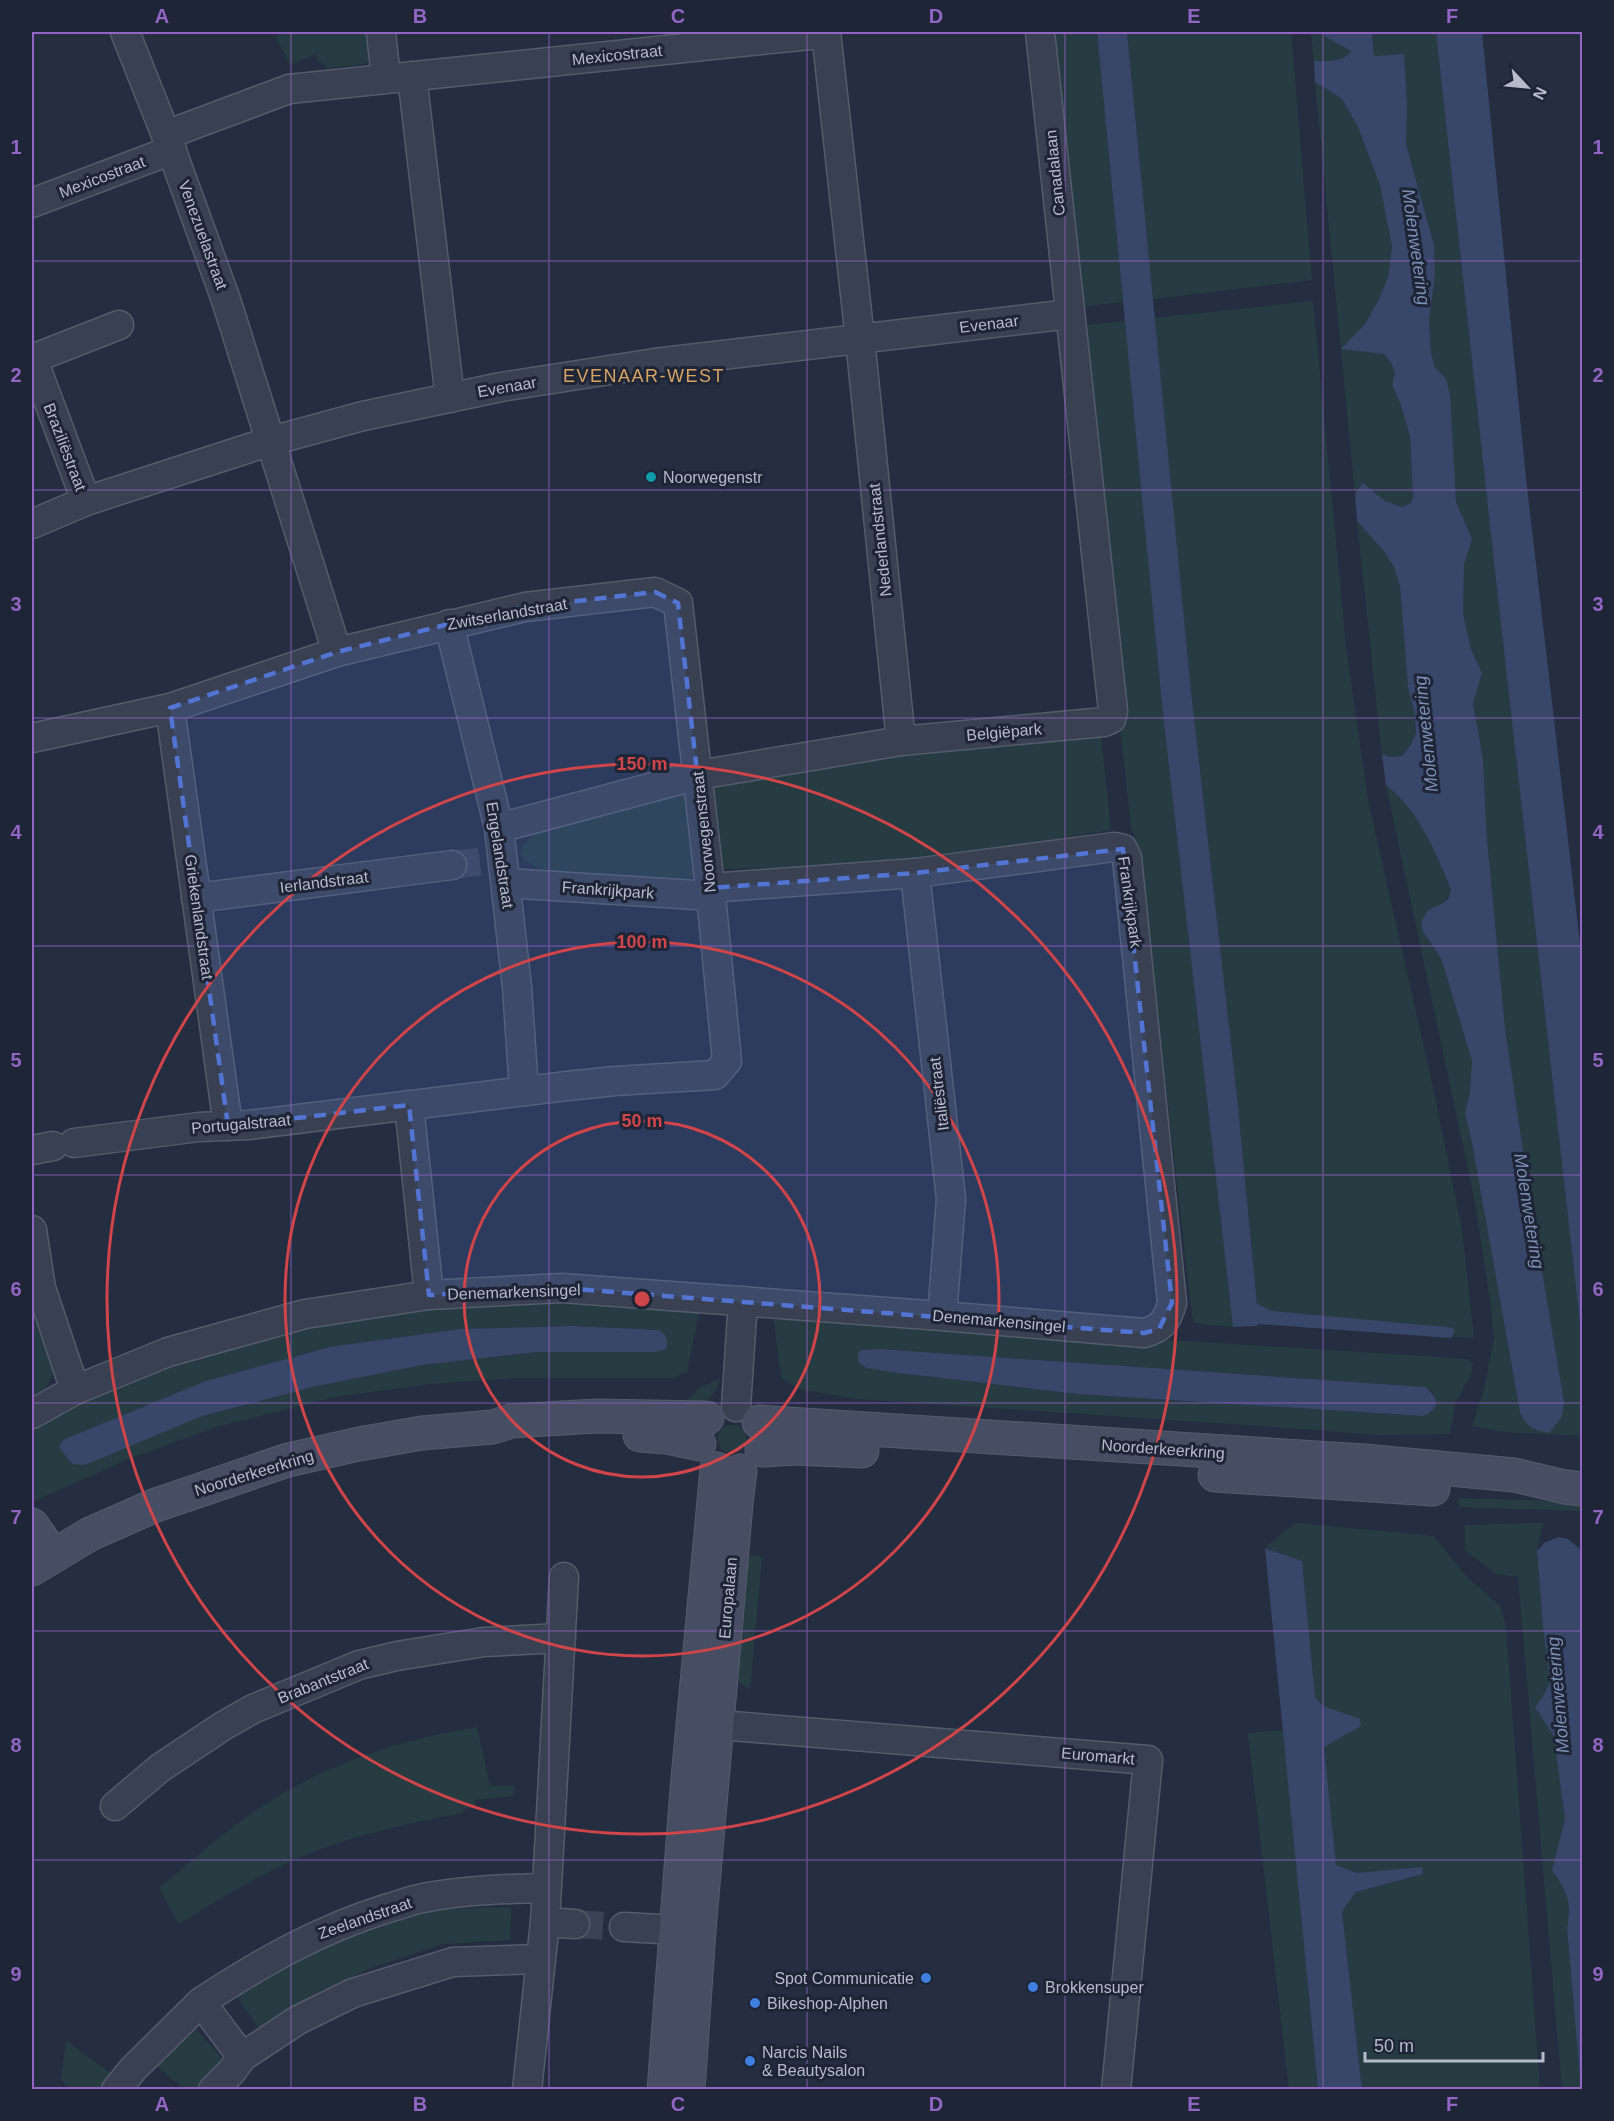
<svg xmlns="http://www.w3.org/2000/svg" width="1614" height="2121" viewBox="0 0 1614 2121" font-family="Arial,sans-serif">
  <rect width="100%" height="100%" fill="#252d41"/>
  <g fill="#273c42" fill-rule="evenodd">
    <polygon points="283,32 369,32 371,58 366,64 328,68 317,60 316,54 290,65 276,37"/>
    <polygon points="1049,32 1097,32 1123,302 1077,307"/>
    <polygon points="1127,32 1291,32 1312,280 1153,299"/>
    <path d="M1311,32H1321C1330,40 1343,42 1351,51C1342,63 1328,61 1314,61Z"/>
    <path d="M1372,32H1436L1496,580L1582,1341V1436L1504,1432L1472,1426L1484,1390L1494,1338L1490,1299L1475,1202L1386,785C1419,811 1435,851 1451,889C1447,902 1440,905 1428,910L1422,930L1441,958L1472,1061L1470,1091L1465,1113L1472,1143L1520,1412L1532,1212L1505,1028L1487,839L1483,759L1473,704L1482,673L1471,649L1463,613L1464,565L1472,539L1456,502L1446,379L1435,367L1431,354L1429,319L1435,275L1434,245L1406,144L1407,103L1404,54L1374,56Z"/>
    <polygon points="1315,82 1342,99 1358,127 1380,185 1392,247 1388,277 1379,299 1365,324 1342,349 1384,354 1390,361 1395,372 1392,385 1401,405 1410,437 1413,497 1411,503 1402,507 1385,501 1364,484 1355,494"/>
    <polygon points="1313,301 1346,647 1368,800 1434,1092 1462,1230 1474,1338 1259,1324 1237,1096 1191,691 1154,318"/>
    <polygon points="1126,321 1163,714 1233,1327 1193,1323 1139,849 1131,827 1077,326"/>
    <polygon points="1357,521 1383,550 1394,567 1400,586 1408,686 1415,716 1416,733 1410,746 1401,756 1390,757 1382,754"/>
    <polygon points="1100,728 1111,830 953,856 872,866 718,869 710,787 914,747"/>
    <polygon points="686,789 695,875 683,885 548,873 523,860 520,854 523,845 541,828"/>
    <path d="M584,1300L700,1307L687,1372L673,1378H512L429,1384L336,1397L220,1426L133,1457L32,1502V1427L102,1387L311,1322L404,1307ZM573,1326L659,1330L654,1352H537L422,1365L317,1386L202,1416L206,1381L330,1347L460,1329Z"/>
    <polygon points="32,1311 54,1371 46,1388 32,1396"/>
    <path d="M778,1315L1468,1359L1473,1364L1470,1376L1455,1404L1450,1434L1378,1435L1262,1426L857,1399L798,1389L782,1378L779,1363L774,1320ZM879,1349L1425,1387L1433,1392L1435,1407L1431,1413L1423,1416L1077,1394L899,1373L861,1350Z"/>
    <path d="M720,1379C713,1402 705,1402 683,1403L701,1387Z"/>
    <circle cx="732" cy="1439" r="14"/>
    <polygon points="1459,1498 1582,1502 1582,1511 1459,1507"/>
    <polygon points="1296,1523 1434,1536 1466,1576 1500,1606 1506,1627 1540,2089 1362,2089 1342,1911 1356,1892 1423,1874 1422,1868 1357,1873 1336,1865 1324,1747 1361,1726 1323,1706 1315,1697 1302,1561 1265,1547"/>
    <path d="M1543,1523L1537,1551L1543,1627L1550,1682L1542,1698L1535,1707L1554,1737L1565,1819L1552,1870C1567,1892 1572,1901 1567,1928L1581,2089H1562L1518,1577L1496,1574L1465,1550V1525Z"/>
    <polygon points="741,1555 762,1557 750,1690 734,1678"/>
    <path d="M477,1727L490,1786H514L513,1796L475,1800V1807L463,1809L464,1813C402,1824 340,1838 283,1865C247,1882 213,1903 179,1924L159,1888C190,1862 221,1834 255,1811C321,1765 399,1740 477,1727Z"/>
    <polygon points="1283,1730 1318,2089 1289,2089 1248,1733"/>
    <path d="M511,1907L510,1940L443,1944L371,1968L318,1992L260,2030L236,1995C298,1960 362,1924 433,1911C458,1907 486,1909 511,1907Z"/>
    <polygon points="190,2022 230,2068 207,2089 184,2089 149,2059"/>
    <polygon points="66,2041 116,2077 107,2090 71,2089 61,2080"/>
  </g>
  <g fill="#384769">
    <polygon points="1097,32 1127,32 1191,691 1237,1096 1257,1304 1272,1311 1446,1327 1452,1328 1455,1331 1451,1338 1259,1324 1256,1326 1233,1327 1163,714"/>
    <path d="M1321,32H1372L1374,56L1404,54L1407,103L1406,144L1434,245L1435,275L1429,319L1431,354L1435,367L1446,379L1450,394L1456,502L1472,539L1464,565L1463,613L1471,649L1482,673L1473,704L1483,759L1487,839L1505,1028L1532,1212L1564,1402L1562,1417L1549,1433C1534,1430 1526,1427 1520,1412L1472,1143L1465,1113L1470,1091L1472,1061L1441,958L1422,930V920L1428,910L1441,904L1448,899L1451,889C1435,851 1419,811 1386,785L1382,754L1390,757L1402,756L1410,746L1416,733L1415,716L1408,687L1400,586L1394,567L1383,550L1357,521L1355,494L1363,483L1385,501L1402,507L1411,503L1413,497L1410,437L1401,405L1392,385L1395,372L1390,361L1384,354L1341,349L1365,324L1379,299L1388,277L1392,247L1380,185L1358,127L1342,99L1315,82L1314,61C1328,61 1342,63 1351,51L1326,37Z"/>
    <polygon points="1436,32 1482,32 1526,478 1582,961 1582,1341 1496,580"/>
    <path d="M573,1326L659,1330C667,1336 668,1340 666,1349L654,1352H537L422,1365L317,1386L202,1416L85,1465L72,1464L59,1447L63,1440L206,1381L330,1347L460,1329Z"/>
    <path d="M879,1349L1425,1387C1439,1397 1441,1409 1423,1416L1077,1394L899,1373L867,1368L858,1362V1353L861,1350Z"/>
    <path d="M1559,1537L1568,1539L1580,1549L1582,1567V2090L1581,2089L1567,1928C1572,1901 1567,1892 1552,1870L1565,1819L1554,1737L1535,1707L1542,1698L1550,1682L1543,1627L1537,1551L1544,1543Z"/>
    <polygon points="1265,1548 1302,1561 1315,1697 1323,1706 1360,1719 1361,1726 1324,1747 1336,1865 1357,1873 1422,1867 1423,1874 1356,1892 1342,1911 1362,2089 1318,2089"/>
  </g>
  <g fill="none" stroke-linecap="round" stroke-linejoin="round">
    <g stroke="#3b4256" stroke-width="28" stroke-dasharray="28 14" stroke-linecap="butt">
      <polyline points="452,865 484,861"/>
      <polyline points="575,1924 624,1927"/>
    </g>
    <defs>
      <g id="street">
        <polyline points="125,32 166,135 226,300 337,652"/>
        <polyline points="381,32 386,78"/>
        <polyline points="826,32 860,339 901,741"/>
        <polyline points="412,76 450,398"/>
        <polyline points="166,135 289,89 810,35 821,32"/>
        <polyline points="32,203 172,150"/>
        <polyline points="32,357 86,501"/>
        <polyline points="32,359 119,325"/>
        <polyline points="32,524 86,501 271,441 363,416 501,387 655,363 1070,314"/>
        <polyline points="449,624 499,828 517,987 524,1091"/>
        <polyline points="170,708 228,1126"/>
        <polyline points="32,738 170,708 337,652 525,607 655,592 678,603 711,896 727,1061 715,1075 615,1081 567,1086 248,1125 199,1127 74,1143"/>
        <polyline points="499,828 698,775 901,741 1104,722 1111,719 1113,711 1040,32"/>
        <polyline points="915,873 951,1199 942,1316"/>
        <polyline points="506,883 711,896"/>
        <polyline points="196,898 452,865"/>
        <polyline points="409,1105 429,1295"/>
        <polyline points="32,1150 53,1146"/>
        <polyline points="32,1230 41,1288 75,1390"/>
        <polyline points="736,1407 743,1301"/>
        <path d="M32,1414L75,1390L168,1352L305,1314L429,1295L562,1288L942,1316L1144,1333C1162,1328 1167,1321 1172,1303L1127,858L1123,849L1114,847L915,873L710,888"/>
        <polyline points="695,1723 1148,1760 1116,2090"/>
        <polyline points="115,1806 160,1768 223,1726 253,1709 359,1665 397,1656 484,1642 561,1638"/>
        <polyline points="545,1922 575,1924"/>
        <polyline points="624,1927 697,1931"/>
        <path d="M242,2057L201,2002C262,1962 318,1930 388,1908C400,1905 411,1900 423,1898C463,1890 505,1889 546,1888"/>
        <polyline points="116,2090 133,2069 201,2002"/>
        <polyline points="213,2090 232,2071 242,2057 298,2020 353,1993 453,1962 539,1959"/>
        <polyline points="527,2090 545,1922 564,1577"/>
      </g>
      <g id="secondary">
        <polyline points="759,1422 1364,1461 1514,1475 1565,1487 1582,1489"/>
        <polyline points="640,1435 666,1437 699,1444"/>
        <polyline points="762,1450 796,1448 862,1451"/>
        <polyline points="1215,1475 1433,1489"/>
        <polyline points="32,1525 53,1555"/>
        <polyline points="32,1569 90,1534 156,1505 288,1460 359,1444 422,1433 493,1427 511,1421 596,1416 707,1418"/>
        <polyline points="664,2090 687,1789 717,1469"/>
        <polyline points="688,2090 699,1931 736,1504 740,1471"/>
      </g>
    </defs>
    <use href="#street" stroke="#545b6b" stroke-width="31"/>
    <use href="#secondary" stroke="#545b6b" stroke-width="35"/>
    <use href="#street" stroke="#394051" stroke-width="28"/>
    <use href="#secondary" stroke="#474e64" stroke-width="33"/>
  </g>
  <path fill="#5274d3" fill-opacity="0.2" stroke="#5274d3" stroke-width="4.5" stroke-dasharray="12 8" stroke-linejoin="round" d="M655,592L678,603L710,888L915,873L1123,849L1172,1303L1159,1329L1144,1333L562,1288L429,1295L409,1105L228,1126L170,708L337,652L449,624L525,607Z"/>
  <path fill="none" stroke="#9265c4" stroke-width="1.5" stroke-opacity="0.55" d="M291,32V2090M549,32V2090M807,32V2090M1065,32V2090M1323,32V2090M32,261H1582M32,490H1582M32,718H1582M32,946H1582M32,1175H1582M32,1403H1582M32,1631H1582M32,1860H1582"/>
  <g fill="none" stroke="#cf4549" stroke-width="3">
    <circle cx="642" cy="1299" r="178"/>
    <circle cx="642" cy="1299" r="357"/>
    <circle cx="642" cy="1299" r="535"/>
  </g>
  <circle fill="#0f9aa8" stroke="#1e2536" stroke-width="2" cx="651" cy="477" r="6"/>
  <g fill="#3f7fe0" stroke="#1e2536" stroke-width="2">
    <circle cx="926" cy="1978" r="6"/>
    <circle cx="1033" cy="1987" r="6"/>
    <circle cx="755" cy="2003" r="6"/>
    <circle cx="750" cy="2061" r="6"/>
  </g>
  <g text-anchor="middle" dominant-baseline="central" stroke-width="6" stroke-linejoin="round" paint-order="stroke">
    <g font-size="16" fill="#b5bbcb" stroke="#1e2536">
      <text transform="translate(617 55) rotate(-6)">Mexicostraat</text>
      <text transform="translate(1055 173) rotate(-96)">Canadalaan</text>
      <text transform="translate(102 177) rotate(-21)">Mexicostraat</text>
      <text transform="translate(203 235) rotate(70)">Venezuelastraat</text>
      <text transform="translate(989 324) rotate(-7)">Evenaar</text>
      <text transform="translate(507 387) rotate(-10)">Evenaar</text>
      <text transform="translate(65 447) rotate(69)">Braziliëstraat</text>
      <text transform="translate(880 540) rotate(-96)">Nederlandstraat</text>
      <text transform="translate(507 614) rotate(-10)">Zwitserlandstraat</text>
      <text transform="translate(1004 732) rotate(-5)">Belgiëpark</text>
      <text transform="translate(704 832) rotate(-96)">Noorwegenstraat</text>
      <text transform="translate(500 855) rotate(81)">Engelandstraat</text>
      <text transform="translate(324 882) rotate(-7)">Ierlandstraat</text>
      <text transform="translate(608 890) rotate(4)">Frankrijkpark</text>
      <text transform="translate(1130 902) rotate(82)">Frankrijkpark</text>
      <text transform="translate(199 917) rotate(82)">Griekenlandstraat</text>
      <text transform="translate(939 1094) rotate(-97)">Italiëstraat</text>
      <text transform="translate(241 1124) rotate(-5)">Portugalstraat</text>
      <text transform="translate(514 1292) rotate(-2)">Denemarkensingel</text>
      <text transform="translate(999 1321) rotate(5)">Denemarkensingel</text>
      <text transform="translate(1163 1449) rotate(4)">Noorderkeerkring</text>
      <text transform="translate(254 1473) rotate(-17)">Noorderkeerkring</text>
      <text transform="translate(728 1598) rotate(-85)">Europalaan</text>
      <text transform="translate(323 1681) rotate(-22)">Brabantstraat</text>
      <text transform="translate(1098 1756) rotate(5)">Euromarkt</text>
      <text transform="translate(365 1918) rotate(-19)">Zeelandstraat</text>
    </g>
    <g font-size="16" fill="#b5bbcb" stroke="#1e2536" text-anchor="start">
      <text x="663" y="477">Noorwegenstr</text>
      <text x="914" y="1978" text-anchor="end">Spot Communicatie</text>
      <text x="1045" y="1987">Brokkensuper</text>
      <text x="767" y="2003">Bikeshop-Alphen</text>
      <text x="762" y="2052">Narcis Nails<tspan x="762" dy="18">&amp; Beautysalon</tspan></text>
    </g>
    <g font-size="18" font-style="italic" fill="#7c8eb3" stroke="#1e2536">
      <text transform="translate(1416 247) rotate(82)">Molenwetering</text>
      <text transform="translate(1426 734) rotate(-96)">Molenwetering</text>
      <text transform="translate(1529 1211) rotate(81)">Molenwetering</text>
      <text transform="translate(1558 1695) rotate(-95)">Molenwetering</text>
    </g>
    <g font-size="18" letter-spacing="1.5" fill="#d9a463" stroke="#1e2536">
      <text x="644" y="376">EVENAAR-WEST</text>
    </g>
  </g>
  <circle cx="642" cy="1299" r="9" fill="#cf4549" stroke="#1e2536" stroke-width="3"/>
  <g font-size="18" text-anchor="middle" font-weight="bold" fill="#cf4549" stroke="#1e2536" stroke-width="6" stroke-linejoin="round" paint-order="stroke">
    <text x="642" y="770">150 m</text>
    <text x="642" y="948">100 m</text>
    <text x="642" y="1127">50 m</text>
  </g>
  <rect width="1614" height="2121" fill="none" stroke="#1e2536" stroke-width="66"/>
  <g transform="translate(1527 87) rotate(116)" stroke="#1e2536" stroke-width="4.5" paint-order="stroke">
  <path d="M0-4.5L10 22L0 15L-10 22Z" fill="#b5bbcb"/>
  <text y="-9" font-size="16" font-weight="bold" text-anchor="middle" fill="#b5bbcb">N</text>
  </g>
  <path d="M1365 2052v9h178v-9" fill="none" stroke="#b5bbcb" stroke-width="3"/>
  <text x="1374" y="2052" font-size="18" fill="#b5bbcb" stroke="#1e2536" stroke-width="4.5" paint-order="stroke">50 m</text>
  <rect x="33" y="33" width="1548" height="2055" fill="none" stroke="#9265c4" stroke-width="2"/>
  <g font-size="20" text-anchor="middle" font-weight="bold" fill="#9265c4">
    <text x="162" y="23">A</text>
    <text x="420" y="23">B</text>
    <text x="678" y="23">C</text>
    <text x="936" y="23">D</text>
    <text x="1194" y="23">E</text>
    <text x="1452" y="23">F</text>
    <text x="16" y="154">1</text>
    <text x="1598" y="154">1</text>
    <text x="16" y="382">2</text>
    <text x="1598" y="382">2</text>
    <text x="16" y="611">3</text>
    <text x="1598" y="611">3</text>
    <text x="16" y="839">4</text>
    <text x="1598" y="839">4</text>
    <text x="16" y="1067">5</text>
    <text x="1598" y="1067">5</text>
    <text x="16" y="1296">6</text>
    <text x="1598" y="1296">6</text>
    <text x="16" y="1524">7</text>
    <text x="1598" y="1524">7</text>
    <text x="16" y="1752">8</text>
    <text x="1598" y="1752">8</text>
    <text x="16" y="1981">9</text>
    <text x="1598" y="1981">9</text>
    <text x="162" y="2111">A</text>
    <text x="420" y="2111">B</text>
    <text x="678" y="2111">C</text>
    <text x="936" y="2111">D</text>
    <text x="1194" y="2111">E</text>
    <text x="1452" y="2111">F</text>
  </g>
</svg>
